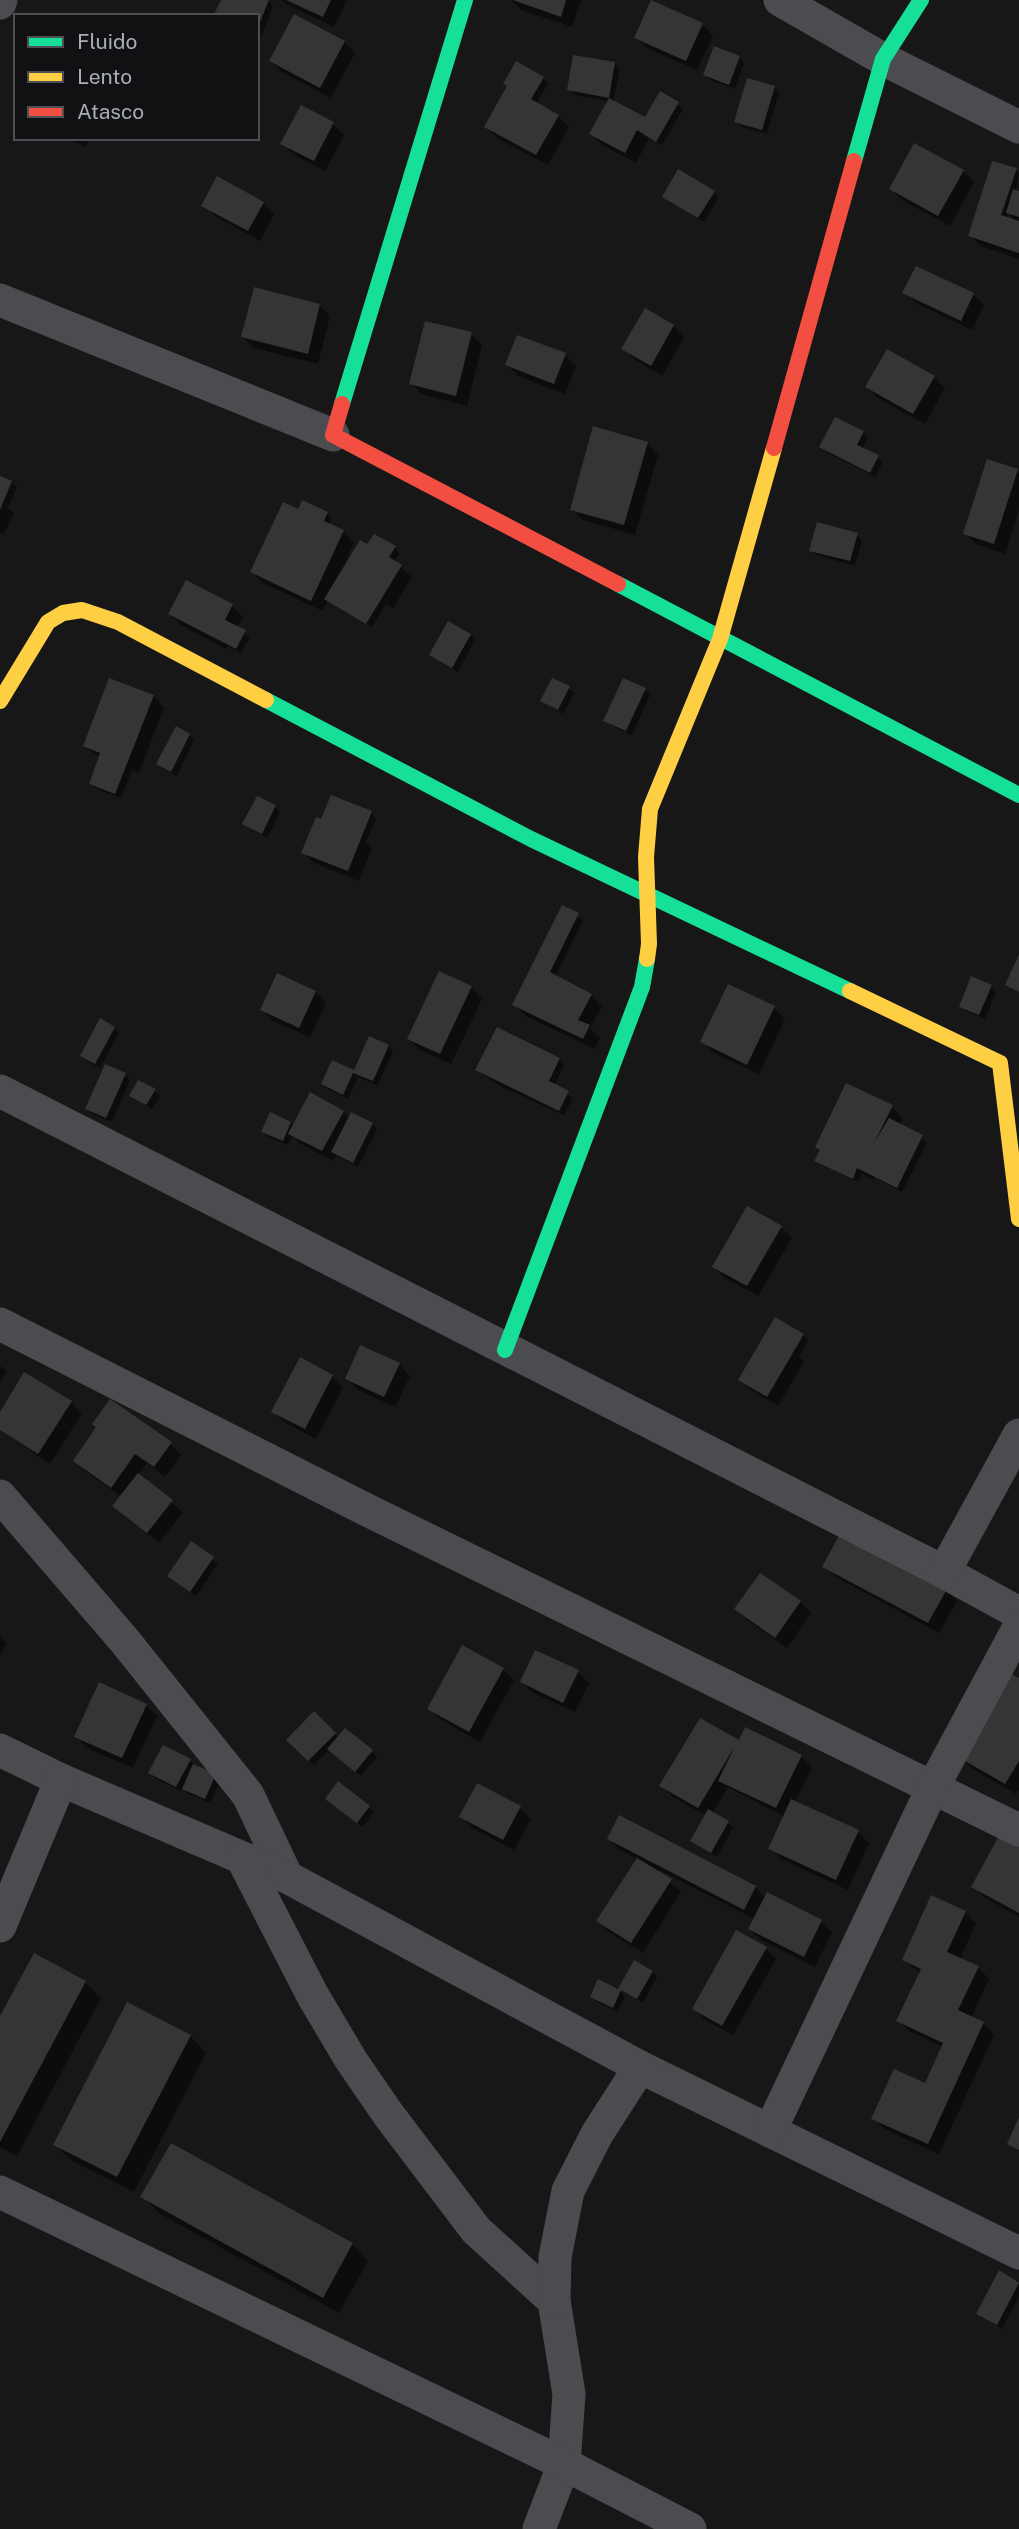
<svg xmlns="http://www.w3.org/2000/svg" width="1019" height="2529" viewBox="0 0 1019 2529" font-family="'Public Sans',sans-serif">
  <rect width="100%" height="100%" fill="#171717"/>
  <g fill="#0007">
    <polygon points="223,0 268,0 273,6 257,47 257,16"/>
    <polygon points="282,0 347,0 334,27 286,4"/>
    <polygon points="511,0 581,0 572,27 521,10"/>
    <polygon points="702,24 713,36 697,70 647,48 636,37"/>
    <polygon points="344,42 355,53 331,98 282,72 271,61"/>
    <polygon points="739,58 744,63 735,89 710,80 705,75"/>
    <polygon points="614,64 620,69 613,102 645,120 661,93 683,109 662,145 649,138 636,163 602,145 591,134 609,101 574,95 569,89"/>
    <polygon points="543,78 548,83 536,104 558,116 569,127 548,165 497,138 486,127"/>
    <polygon points="774,87 779,93 767,134 742,127 736,122"/>
    <polygon points="333,124 344,135 325,171 294,155 283,144"/>
    <polygon points="66,138 90,138 86,147"/>
    <polygon points="1016,170 1019,173 1016,191 1019,192 1019,220 1016,222 1008,213 1006,219 1019,223 1019,259 981,246 970,235"/>
    <polygon points="963,171 974,182 950,226 902,200 891,189"/>
    <polygon points="714,192 719,197 704,222 664,197"/>
    <polygon points="263,203 274,214 260,241 215,216 204,205"/>
    <polygon points="905,292 973,294 984,305 972,330 916,303"/>
    <polygon points="319,305 330,316 318,364 254,348 243,337"/>
    <polygon points="673,326 684,337 662,376 635,360 624,349"/>
    <polygon points="471,334 482,345 467,406 422,394 411,383"/>
    <polygon points="565,355 576,366 565,394 518,376 507,365"/>
    <polygon points="934,377 945,388 925,424 878,398 867,387"/>
    <polygon points="863,432 868,437 862,449 883,462 875,477 827,452 822,447"/>
    <polygon points="647,444 658,455 635,535 583,520 572,509"/>
    <polygon points="1017,471 1019,473 1019,510 1005,554 976,544 965,533"/>
    <polygon points="0,478 11,482 17,487 8,508 14,514 4,534 0,532"/>
    <polygon points="305,514 327,514 332,519 329,525 343,532 354,543 347,558 350,559 374,550 395,548 400,553 394,562 412,577 393,608 386,604 372,627 328,600 323,611 263,583 252,572"/>
    <polygon points="857,535 862,540 855,566 816,555 811,550"/>
    <polygon points="232,606 243,617 237,628 250,637 241,653 228,646 226,649 181,625 170,614"/>
    <polygon points="470,635 475,640 458,672 431,654"/>
    <polygon points="624,680 645,690 650,695 632,735 610,725 605,720"/>
    <polygon points="569,688 574,693 563,714 542,701"/>
    <polygon points="153,696 164,708 139,773 132,770 121,798 96,789 91,784 100,758 85,746"/>
    <polygon points="189,735 194,740 177,776 164,769 158,764"/>
    <polygon points="332,797 371,813 376,818 366,842 372,848 359,881 314,863 303,852 322,821"/>
    <polygon points="257,798 275,807 280,812 267,838 244,824"/>
    <polygon points="563,907 583,920 555,977 591,996 602,1007 590,1028 600,1038 594,1049 526,1016 515,1005"/>
    <polygon points="991,986 996,992 985,1019 966,1011 961,1006"/>
    <polygon points="471,988 482,999 451,1064 420,1050 409,1039"/>
    <polygon points="315,992 326,1003 310,1037 273,1021 262,1010"/>
    <polygon points="774,1008 785,1019 759,1074 714,1053 703,1042"/>
    <polygon points="114,1028 119,1033 100,1068 87,1061 82,1056"/>
    <polygon points="388,1046 393,1051 378,1085 358,1077 348,1099 328,1089 323,1084 332,1062 355,1073"/>
    <polygon points="559,1059 564,1065 554,1086 573,1098 564,1115 501,1087 477,1070"/>
    <polygon points="125,1075 130,1080 112,1122 92,1114 87,1109"/>
    <polygon points="155,1091 160,1096 152,1109 131,1095"/>
    <polygon points="892,1107 903,1118 899,1125 927,1142 902,1192 874,1177 873,1180 862,1174 858,1182 822,1165 817,1160 821,1151 817,1147"/>
    <polygon points="343,1112 350,1118 372,1124 377,1129 358,1167 336,1156 333,1161 301,1144 293,1136 288,1145 268,1137 263,1132 290,1123 294,1127"/>
    <polygon points="781,1227 792,1238 758,1296 725,1278 714,1267"/>
    <polygon points="803,1335 808,1340 799,1356 804,1362 778,1406 751,1390 740,1379"/>
    <polygon points="301,1360 332,1376 343,1388 316,1439 284,1422 273,1411"/>
    <polygon points="399,1364 410,1376 395,1407 358,1390 347,1379"/>
    <polygon points="0,1366 7,1372 0,1382"/>
    <polygon points="71,1402 82,1413 50,1464 0,1430 0,1415"/>
    <polygon points="170,1444 181,1455 165,1477 147,1463 138,1476 183,1512 159,1543 115,1506 122,1497 86,1472 75,1461"/>
    <polygon points="192,1543 218,1564 196,1596 174,1581"/>
    <polygon points="825,1566 946,1590 957,1601 939,1633 836,1577"/>
    <polygon points="800,1602 811,1613 787,1648 747,1620 736,1609"/>
    <polygon points="0,1637 7,1643 0,1656"/>
    <polygon points="463,1647 503,1669 514,1680 480,1742 440,1719 429,1708"/>
    <polygon points="578,1672 589,1683 575,1712 533,1693 522,1682"/>
    <polygon points="1019,1680 1019,1790 1016,1794 971,1768 960,1757"/>
    <polygon points="146,1705 157,1716 133,1768 87,1748 76,1737"/>
    <polygon points="314,1714 339,1738 372,1752 377,1757 361,1776 330,1749 314,1765 288,1740"/>
    <polygon points="739,1743 801,1756 812,1767 795,1803 858,1832 869,1843 848,1890 781,1859 770,1848 785,1817 728,1787 712,1814 733,1827 717,1857 692,1841 706,1816 673,1797 662,1786"/>
    <polygon points="190,1761 220,1781 210,1803 189,1794 183,1788 181,1791 155,1778 150,1773"/>
    <polygon points="333,1804 369,1807 374,1812 363,1827"/>
    <polygon points="520,1808 531,1819 514,1850 472,1828 461,1817"/>
    <polygon points="609,1839 755,1887 766,1898 821,1921 832,1932 815,1967 761,1940 750,1929 755,1919 659,1870 658,1873 681,1891 643,1953 609,1932 598,1921 638,1859 620,1850"/>
    <polygon points="1019,1841 1019,1917 984,1897 973,1886"/>
    <polygon points="965,1912 976,1923 960,1959 978,1967 989,1979 971,2018 983,2023 994,2035 939,2154 884,2129 873,2118 925,2085 943,2047 909,2031 898,2020 920,1973 904,1960"/>
    <polygon points="765,1948 776,1959 733,2035 705,2020 694,2009"/>
    <polygon points="652,1972 657,1977 643,2003 621,1988"/>
    <polygon points="85,1982 101,1998 17,2156 0,2147 0,2020"/>
    <polygon points="620,1991 625,1996 618,2012 597,2002 592,1996"/>
    <polygon points="190,2036 206,2053 134,2192 72,2161 55,2145"/>
    <polygon points="142,2196 352,2244 368,2261 339,2313 159,2213"/>
    <polygon points="1000,2273 1019,2283 1019,2297 1002,2329 978,2313"/>
  </g>
  <g fill="#353536">
    <polygon points="221,0 269,0 257,29 257,16 213,16"/>
    <polygon points="286,0 331,0 323,17"/>
    <polygon points="513,0 566,0 561,17"/>
    <polygon points="651,0 703,23 686,61 634,38"/>
    <polygon points="294,14 345,41 320,88 269,61"/>
    <polygon points="714,46 740,56 729,85 703,75"/>
    <polygon points="573,55 615,62 609,98 567,90"/>
    <polygon points="516,61 544,77 531,99 559,115 536,155 484,127 507,86 503,84"/>
    <polygon points="747,78 775,86 762,130 734,122"/>
    <polygon points="660,91 679,102 656,142 637,130 625,153 589,134 609,98 645,117"/>
    <polygon points="301,105 334,122 314,161 280,144"/>
    <polygon points="914,143 964,170 938,216 889,189"/>
    <polygon points="992,161 1017,168 1001,215 1019,221 1019,253 968,236"/>
    <polygon points="678,169 715,191 698,218 662,197"/>
    <polygon points="217,176 264,202 248,231 201,206"/>
    <polygon points="1013,189 1019,191 1019,217 1006,213"/>
    <polygon points="916,266 974,293 961,321 902,293"/>
    <polygon points="254,287 320,304 308,354 241,337"/>
    <polygon points="645,308 674,325 651,366 621,349"/>
    <polygon points="425,321 472,332 456,396 409,384"/>
    <polygon points="517,335 566,353 554,384 505,365"/>
    <polygon points="887,349 935,376 913,414 865,387"/>
    <polygon points="835,417 864,431 857,445 879,455 870,473 819,447"/>
    <polygon points="593,426 648,442 624,525 570,510"/>
    <polygon points="987,459 1018,469 994,544 963,534"/>
    <polygon points="0,476 12,481 0,510"/>
    <polygon points="302,500 328,512 324,521 344,530 311,601 250,572 283,502 298,509"/>
    <polygon points="817,522 858,533 850,561 809,551"/>
    <polygon points="374,534 396,546 389,557 402,565 366,624 324,599 360,540 367,544"/>
    <polygon points="186,580 233,604 225,620 246,630 236,649 168,614"/>
    <polygon points="448,621 471,634 452,668 429,655"/>
    <polygon points="109,678 154,695 115,794 89,784 100,753 83,746"/>
    <polygon points="552,678 570,686 558,710 540,701"/>
    <polygon points="623,678 646,688 626,731 603,721"/>
    <polygon points="176,726 190,734 171,772 156,764"/>
    <polygon points="331,795 372,811 348,871 301,853 316,817 321,819"/>
    <polygon points="257,796 276,805 262,834 242,824"/>
    <polygon points="562,905 579,913 550,972 592,994 578,1020 590,1025 583,1039 512,1005"/>
    <polygon points="1019,954 1019,992 1005,985"/>
    <polygon points="439,971 472,986 440,1054 407,1039"/>
    <polygon points="277,973 316,991 299,1028 260,1010"/>
    <polygon points="971,976 992,985 979,1015 959,1007"/>
    <polygon points="728,984 775,1006 747,1065 700,1042"/>
    <polygon points="100,1018 115,1027 95,1064 80,1056"/>
    <polygon points="497,1027 560,1058 549,1081 569,1091 559,1111 475,1070"/>
    <polygon points="369,1036 389,1045 373,1081 353,1073 343,1095 321,1084 332,1060 354,1070"/>
    <polygon points="105,1064 126,1073 106,1118 85,1109"/>
    <polygon points="138,1080 156,1089 146,1105 129,1096"/>
    <polygon points="846,1083 893,1105 874,1143 889,1118 923,1135 897,1188 857,1168 853,1179 814,1161 820,1150 815,1147"/>
    <polygon points="310,1092 344,1111 322,1151 288,1134"/>
    <polygon points="270,1112 291,1122 283,1141 261,1132"/>
    <polygon points="351,1112 373,1123 353,1163 331,1152"/>
    <polygon points="747,1206 782,1226 747,1286 712,1267"/>
    <polygon points="775,1317 804,1334 767,1397 738,1380"/>
    <polygon points="360,1345 400,1363 384,1397 345,1379"/>
    <polygon points="300,1357 333,1375 305,1429 271,1412"/>
    <polygon points="24,1372 72,1401 38,1454 0,1430 0,1412"/>
    <polygon points="110,1399 172,1442 154,1467 135,1454 111,1488 73,1461 96,1427 92,1424"/>
    <polygon points="138,1473 173,1500 147,1533 112,1506"/>
    <polygon points="841,1532 947,1589 928,1623 822,1567"/>
    <polygon points="191,1541 214,1557 190,1592 167,1576"/>
    <polygon points="760,1573 801,1601 775,1638 734,1609"/>
    <polygon points="462,1645 504,1668 469,1732 427,1709"/>
    <polygon points="535,1650 579,1670 563,1703 520,1682"/>
    <polygon points="1008,1672 1019,1678 1019,1761 1005,1784 958,1757"/>
    <polygon points="99,1682 147,1704 122,1758 74,1737"/>
    <polygon points="314,1711 336,1733 308,1761 286,1740"/>
    <polygon points="700,1718 739,1740 745,1727 802,1755 776,1808 718,1781 735,1746 698,1808 659,1786"/>
    <polygon points="345,1728 373,1750 355,1772 327,1749"/>
    <polygon points="163,1745 191,1759 176,1787 148,1773"/>
    <polygon points="193,1764 216,1774 205,1799 182,1789"/>
    <polygon points="338,1781 370,1806 357,1823 325,1799"/>
    <polygon points="477,1783 521,1806 503,1840 459,1817"/>
    <polygon points="791,1799 859,1830 836,1880 768,1849"/>
    <polygon points="708,1809 729,1821 711,1853 690,1841"/>
    <polygon points="619,1815 756,1886 744,1910 607,1839"/>
    <polygon points="1002,1830 1019,1839 1019,1913 971,1887"/>
    <polygon points="637,1858 672,1879 631,1943 596,1921"/>
    <polygon points="767,1892 822,1920 804,1957 748,1929"/>
    <polygon points="931,1895 966,1911 947,1952 979,1966 958,2010 984,2022 928,2144 871,2119 894,2069 925,2083 943,2043 896,2021 921,1969 902,1960"/>
    <polygon points="736,1930 767,1947 722,2026 692,2009"/>
    <polygon points="34,1953 86,1981 0,2142 0,2016"/>
    <polygon points="634,1960 653,1971 637,1999 621,1990 613,2008 590,1997 598,1979 618,1989"/>
    <polygon points="127,2002 191,2035 117,2177 53,2145"/>
    <polygon points="1019,2117 1019,2150 1007,2144"/>
    <polygon points="171,2143 353,2243 323,2298 140,2197"/>
    <polygon points="999,2270 1019,2283 997,2325 976,2314"/>
  </g>
  <g fill="none" stroke-linecap="round" stroke-linejoin="round">
    <g stroke="#4b4c50" stroke-width="33">
      <polyline points="780,0 883,59 1019,127"/>
      <polyline points="0,3 1,0"/>
      <polyline points="0,300 333,435"/>
      <polyline points="0,1091 944,1572 1019,1613"/>
      <polyline points="0,1324 367,1510 1019,1830"/>
      <polyline points="0,1496 124,1640 248,1795 287,1877"/>
      <polyline points="944,1572 1019,1435"/>
      <polyline points="0,1750 61,1780 287,1877 640,2067 1019,2253"/>
      <polyline points="242,1858 313,1996 351,2060 388,2114 476,2230 554,2301 569,2394 564,2464 539,2529"/>
      <polyline points="0,1926 61,1780"/>
      <polyline points="770,2131 933,1787 1019,1627"/>
      <polyline points="0,2192 564,2464 690,2529"/>
      <polyline points="554,2301 555,2257 568,2191 597,2134 640,2067"/>
    </g>
    <g stroke="#16e098" stroke-width="16">
      <polyline points="854,161 883,59 921,0"/>
      <polyline points="342,404 465,0"/>
      <polyline points="618,584 1019,795"/>
      <polyline points="266,700 531,839 850,991"/>
      <polyline points="505,1350 642,987 647,959"/>
    </g>
    <g stroke="#ffcf43" stroke-width="16">
      <polyline points="0,701 48,622 63,613 82,610 118,622 266,700"/>
      <polyline points="647,959 649,944 646,857 650,809 720,639 774,448"/>
      <polyline points="850,991 1000,1063 1019,1219"/>
    </g>
    <g stroke="#f24e42" stroke-width="16">
      <polyline points="342,404 333,435 618,584"/>
      <polyline points="774,448 854,161"/>
    </g>
  </g>
  <rect x="14" y="14" width="245" height="126" fill="#111113" stroke="#4d4f55" stroke-width="2"/>
  <rect x="28" y="37" width="35" height="10" fill="#16e098" stroke="#4d4f55" stroke-width="2"/>
  <text x="77" y="49" font-size="21" fill="#a8adb8">Fluido</text>
  <rect x="28" y="72" width="35" height="10" fill="#ffcf43" stroke="#4d4f55" stroke-width="2"/>
  <text x="77" y="84" font-size="21" fill="#a8adb8">Lento</text>
  <rect x="28" y="107" width="35" height="10" fill="#f24e42" stroke="#4d4f55" stroke-width="2"/>
  <text x="77" y="119" font-size="21" fill="#a8adb8">Atasco</text>
</svg>
